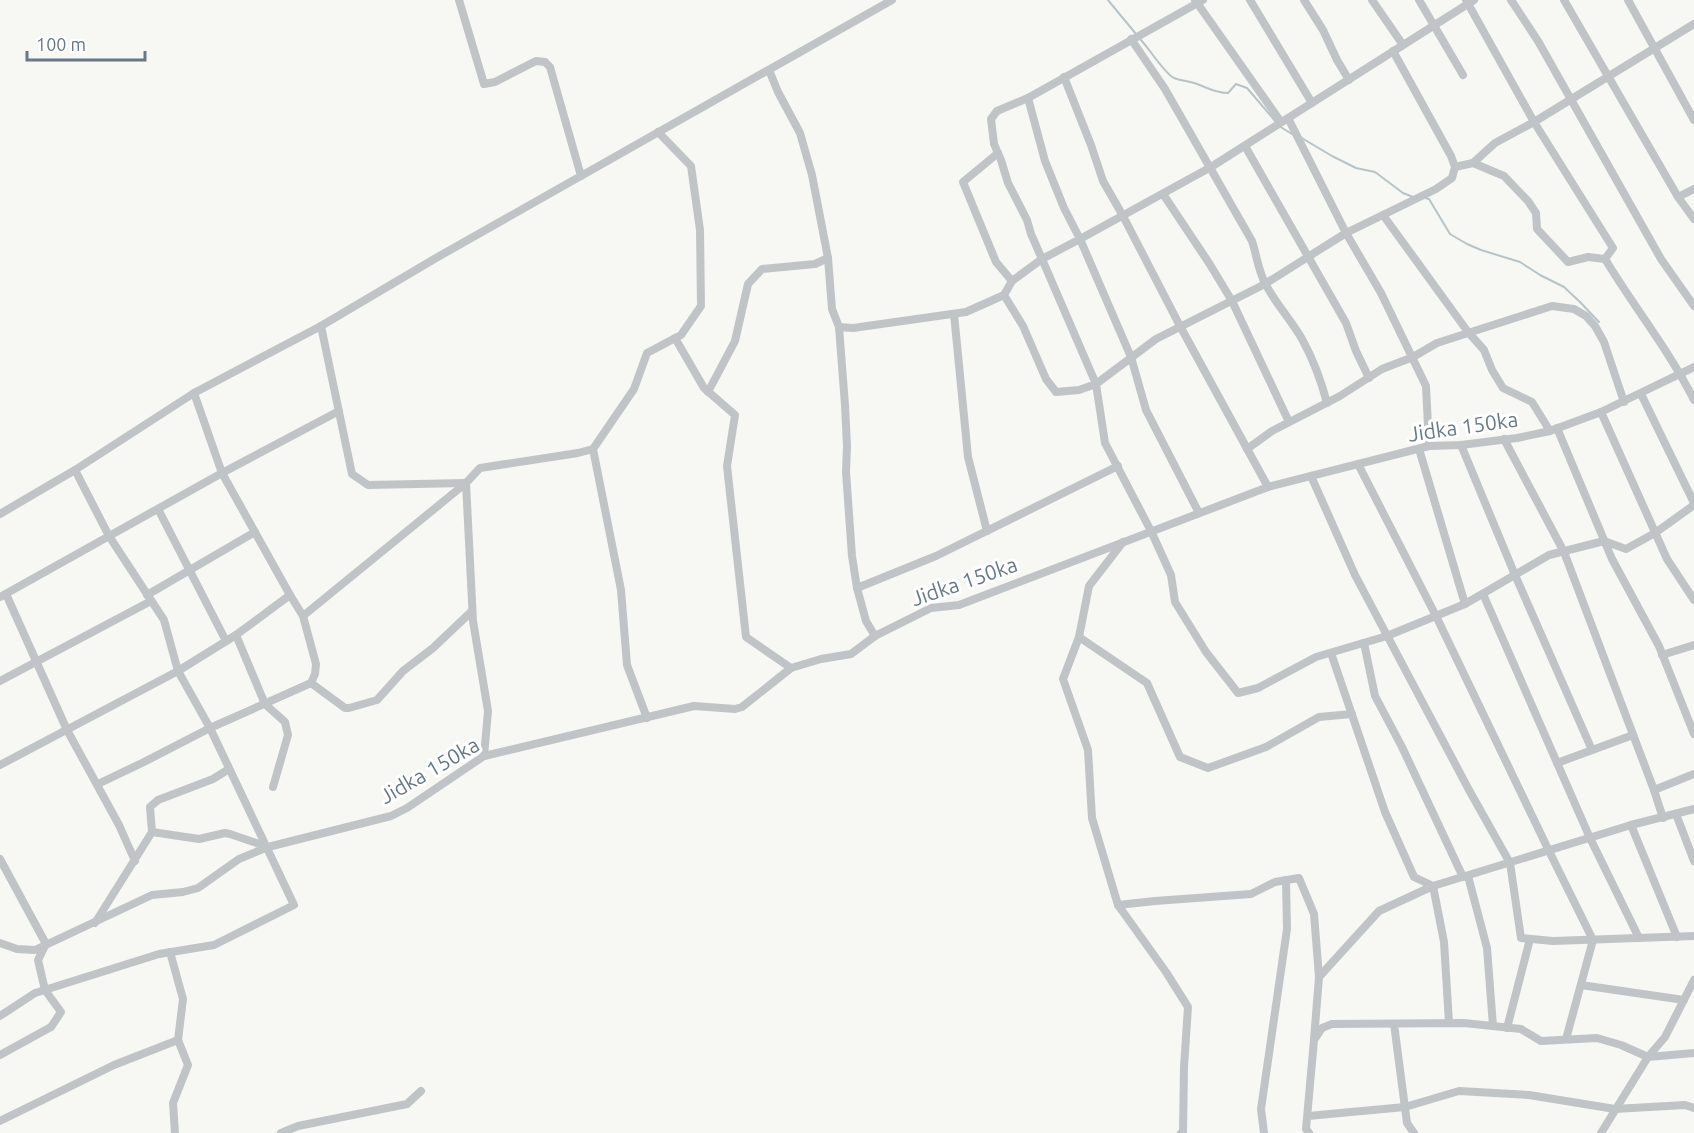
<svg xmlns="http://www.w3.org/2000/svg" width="1694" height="1133" viewBox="0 0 1694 1133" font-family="Ubuntu,sans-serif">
  <rect width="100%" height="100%" fill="#f7f7f4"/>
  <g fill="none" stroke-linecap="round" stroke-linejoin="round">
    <g stroke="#b7c4c7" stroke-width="2">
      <polyline points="1108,0 1136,34"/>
      <path d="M1140,39C1149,48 1164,73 1174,78C1181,81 1190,81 1197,84C1208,88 1215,93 1228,93L1236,84L1247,88L1276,122"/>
      <polyline points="1279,126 1292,134"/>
      <polyline points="1300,137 1332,156 1356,168 1375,172 1403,193 1413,197"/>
      <polyline points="1425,198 1429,199 1450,234 1467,244 1481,250 1520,262 1540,275 1564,287 1580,302 1599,322"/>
    </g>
    <g stroke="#c0c4c7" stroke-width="8">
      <polyline points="459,0 484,84 495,82 536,61 545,62 550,67 581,176"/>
      <polyline points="1195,0 1281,122"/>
      <polyline points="1203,0 1028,98 997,111 991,119 994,144 1001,160 1008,183 1027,220 1031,234 1042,259 1080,239 1211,167 1474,0"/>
      <polyline points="1250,0 1312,103"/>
      <polyline points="1304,0 1323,30 1337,60 1349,80"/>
      <polyline points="1372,0 1403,45"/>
      <polyline points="1419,0 1463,75"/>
      <polyline points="1466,0 1534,122 1694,24"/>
      <polyline points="1511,0 1538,41 1661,259 1694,306"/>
      <polyline points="1564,0 1678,197 1694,219"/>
      <polyline points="1628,0 1694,120"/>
      <path d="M1131,39L1165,89L1252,241C1257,256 1258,271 1266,285C1276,304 1291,320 1302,339C1313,359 1321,380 1327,403"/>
      <polyline points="1393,51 1451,156 1455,167 1452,178 1436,189 1346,233 1265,284 1156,339 1096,384 1079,390 1056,392 1046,379 1023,326 1004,295 1012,281 1042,259 1096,384 1105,443 1151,531 1171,575 1175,602 1206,652 1238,693 1258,688 1316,657 1387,636 1465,604 1549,555 1604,541 1626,549 1655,533 1694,505"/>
      <polyline points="769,70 778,92 800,133 812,175 828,258 832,309 839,327 845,405 847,446 846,472 852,556 857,588 866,621 875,636"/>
      <polyline points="1064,77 1091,145 1103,181 1123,216 1180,326 1268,487"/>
      <polyline points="1028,98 1045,161 1064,208 1080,239 1131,357 1146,410 1199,513"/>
      <polyline points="1288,118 1346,233 1381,293 1426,386 1429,446"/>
      <polyline points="1245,146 1346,323 1356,351 1369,378"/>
      <polyline points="998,153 963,182 996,262 1012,281"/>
      <polyline points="1473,163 1504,176 1528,201 1536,213 1537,229 1568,262 1588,257 1605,259"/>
      <path d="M1455,167L1473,163L1495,143L1534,122L1613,248L1605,259C1634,307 1669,350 1694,400"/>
      <polyline points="1163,194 1209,263 1232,301 1289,422"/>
      <polyline points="1678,197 1694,189"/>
      <polyline points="1383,215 1468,332 1484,350 1492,370 1503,388 1532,402 1550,431"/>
      <polyline points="954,314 968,457 987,531"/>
      <polyline points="321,326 352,474 368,485 466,483"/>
      <polyline points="839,327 853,328 966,312 1004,295"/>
      <polyline points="675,338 704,388 735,415 727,466 746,637 791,668"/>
      <polyline points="708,392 735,341 748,284 762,269 815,264 828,258"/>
      <polyline points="1641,394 1694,503"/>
      <polyline points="1601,412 1667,559 1694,600"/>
      <polyline points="1557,428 1612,559 1659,646 1694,734"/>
      <polyline points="1504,439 1564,552 1654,790"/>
      <polyline points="1461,445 1515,575 1592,750"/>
      <polyline points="1247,449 1272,431 1340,396 1382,369 1413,357 1437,343 1552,306 1574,309 1586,316 1595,326 1604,342 1624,402"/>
      <polyline points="1419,449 1465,604"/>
      <polyline points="1358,464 1436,616 1549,851 1593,940 1566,1039"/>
      <polyline points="1311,476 1355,575 1469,790 1510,863 1521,938 1553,941 1694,936"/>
      <polyline points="158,509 226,641"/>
      <polyline points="0,514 75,470 194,393 321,326 436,258 892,0"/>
      <polyline points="1123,542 1089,586 1079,637 1063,679 1088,750 1092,818 1118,905 1166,972 1188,1007 1184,1067 1183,1132 1181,1133"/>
      <polyline points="857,588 936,556 1118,466"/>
      <polyline points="6,594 67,730 119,825 135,861"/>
      <polyline points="1483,594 1590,838 1639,938"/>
      <polyline points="147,595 255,532"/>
      <polyline points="0,597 222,473 339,411"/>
      <polyline points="303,616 466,483"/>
      <polyline points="236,635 265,704 285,722 288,735 273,787"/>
      <polyline points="1079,637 1147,683 1180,757 1208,768 1266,747 1319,717 1352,714"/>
      <polyline points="1364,643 1375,696 1402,747 1463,877"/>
      <polyline points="1331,653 1385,812 1414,877 1433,886 1444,942 1449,1023"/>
      <polyline points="1662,655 1694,645"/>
      <polyline points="0,681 151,601"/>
      <polyline points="311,683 345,708 349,708 377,700 403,671 433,648 472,611"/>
      <polyline points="647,718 627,665 621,590 593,449 634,389 647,353 681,335 701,306 700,230 691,166 658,132"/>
      <polyline points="484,756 488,711 473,621 466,483 480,468 578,453 593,449"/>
      <polyline points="1557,763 1633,735"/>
      <polyline points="0,765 178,671 236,635 290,595"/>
      <polyline points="98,784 142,763 210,728 311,683 315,674 316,664 303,616 290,595 222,473 194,393"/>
      <polyline points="1676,814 1694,861"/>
      <polyline points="1663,818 1654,790 1694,774"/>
      <polyline points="1631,825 1677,937"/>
      <polyline points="152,832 150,807 158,800 213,779 229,769"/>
      <polyline points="0,859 46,944 38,960 45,990 61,1012 51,1027 0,1055"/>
      <polyline points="1468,876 1487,948 1493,1026"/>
      <polyline points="1118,905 1155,901 1251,894 1275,882 1299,878 1314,914 1319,977 1314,1039"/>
      <polyline points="95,923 152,832 199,839 225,833 230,834 268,847"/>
      <polyline points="0,943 17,949 35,950 152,895 183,892 198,888 239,859 268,847 391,816 407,808 484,756 694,706 735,709 742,707 791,668 821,659 851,654 875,636 931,608 959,605 1268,487 1429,446 1461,445 1517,438 1550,431 1601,412 1694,367"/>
      <polyline points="170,952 183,999 178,1040 188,1065 173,1103 175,1133"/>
      <polyline points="1319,977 1379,911 1433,886 1631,825 1694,809"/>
      <polyline points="1581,985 1684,1000"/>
      <polyline points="0,1016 35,993 159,954 214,945 294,905 210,728 178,671 164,620 109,536 75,470"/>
      <polyline points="1394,1024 1407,1123 1414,1133"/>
      <polyline points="1507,1028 1530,939"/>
      <polyline points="1308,1116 1405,1107 1459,1091 1529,1095 1615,1109 1685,1105 1694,1108"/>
      <polyline points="0,1121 114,1065 178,1040"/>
      <polyline points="281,1133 298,1126 407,1104 421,1091"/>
      <polyline points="1264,1133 1261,1109 1287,929 1286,880"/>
      <polyline points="1309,1133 1306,1129 1314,1040 1322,1028 1332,1024 1464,1023 1521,1029 1541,1041 1597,1038 1621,1045 1648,1057 1694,1053"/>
      <polyline points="1601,1133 1648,1057 1665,1037 1694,980"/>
    </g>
  </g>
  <g text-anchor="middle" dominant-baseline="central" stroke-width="6" stroke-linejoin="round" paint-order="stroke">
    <g font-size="21" fill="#667984" stroke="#fff">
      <text transform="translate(1463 426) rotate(-8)">Jidka 150ka</text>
      <text transform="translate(964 581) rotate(-19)">Jidka 150ka</text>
      <text transform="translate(429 770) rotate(-30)">Jidka 150ka</text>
    </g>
  </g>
  <path d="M27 51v9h118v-9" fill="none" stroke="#667984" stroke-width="3"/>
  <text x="36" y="51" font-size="18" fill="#667984" stroke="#ffffff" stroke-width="4.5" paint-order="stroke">100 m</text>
</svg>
